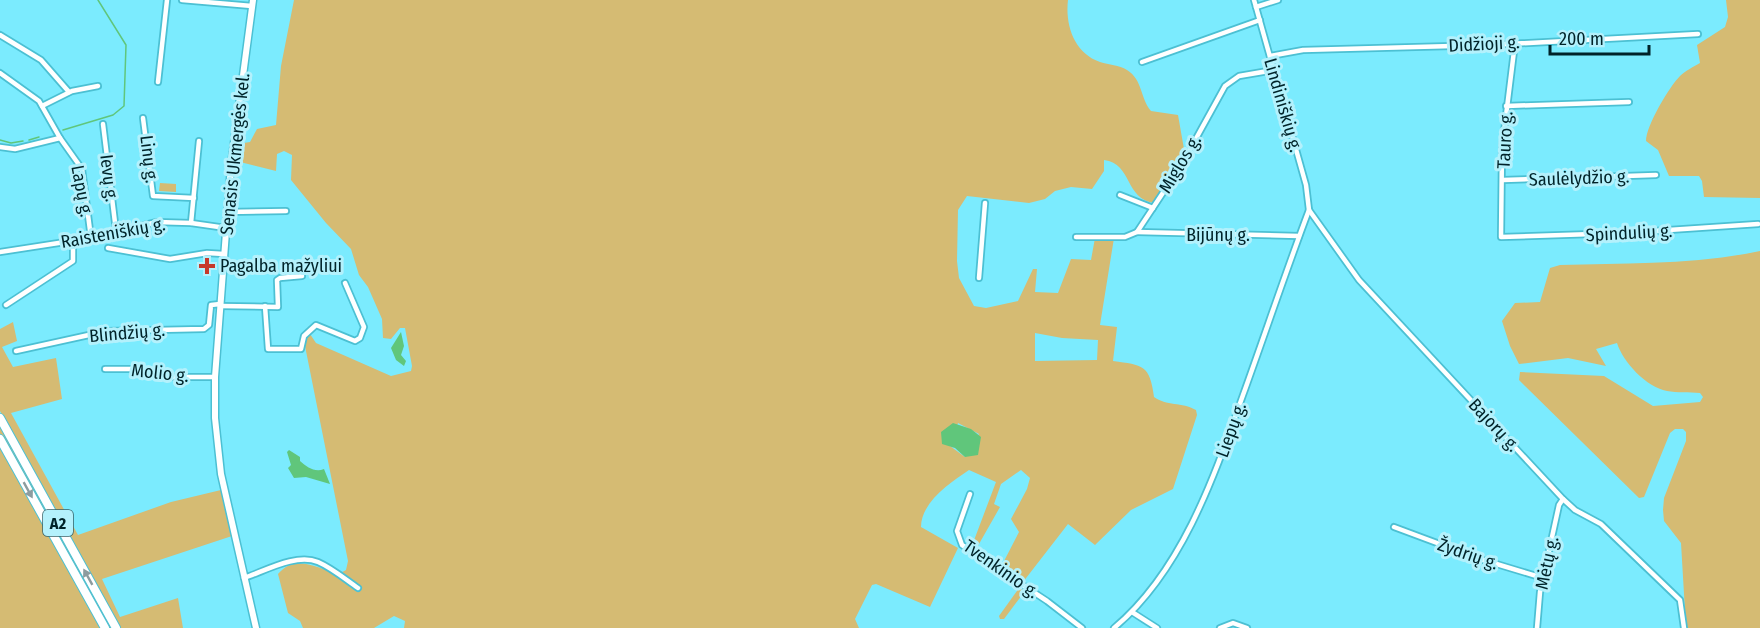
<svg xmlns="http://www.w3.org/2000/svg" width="1760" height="628" viewBox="0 0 1760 628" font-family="'Fira Sans Condensed',sans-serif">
  <rect width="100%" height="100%" fill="#7bebfe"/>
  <g fill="#d5bb73" fill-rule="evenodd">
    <path d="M294,0H1068C1065,25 1074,53 1100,62C1109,65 1119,65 1127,70C1143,80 1140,98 1151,111L1178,115L1184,149L1155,203C1124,199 1133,164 1104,160V171L1092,189L1071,187L1055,191L1045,199L1029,203L967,196L958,210L957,261L959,278L974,306L986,308L1018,301L1033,269H1037L1035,292L1058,293L1071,259L1091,260L1095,238H1114L1100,325L1117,327L1113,361C1143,365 1150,365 1154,397C1166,406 1182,402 1196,410L1197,415L1173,489L1131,510L1095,545L1068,524L1023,582L1003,563L1019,532L1011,519L1027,489L1030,478L1021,470L1001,484L994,504L1000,507L975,551L972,547L973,543L996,482L969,470C951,482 921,502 921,527L958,548L930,607L876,584L872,585L855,619L859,628H404L405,621L394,616L374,628H303L300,621L288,613L278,574C294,554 319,567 337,575L346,570L348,561L304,341L310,334L316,343L391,376L411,371L412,366L405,328H400L391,339L383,338L382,319L368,287L359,275L351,249L326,223L291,180L292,155L284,151L277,154L276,171L236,161L237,144L250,142L257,129L276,125L281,66ZM1035,333L1062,338L1098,340L1097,360L1035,361ZM958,423L979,434L965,457L950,446Z"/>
    <path d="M1726,0H1760V198L1704,197L1702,181L1699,176H1669L1658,150L1646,141C1646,126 1669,87 1680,76C1685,71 1693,67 1700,63L1697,45L1725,27L1728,17Z"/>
    <polygon points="160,183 176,184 176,192 159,191"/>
    <path d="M1760,251V628H1686L1681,543L1664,521L1663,510L1664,498L1686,441V432L1683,429H1675L1670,433L1644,497L1639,498L1519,380L1520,372L1604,376L1653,406L1700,402L1703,397L1700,393C1689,392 1677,393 1667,391C1646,387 1623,362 1617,343L1596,349L1606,366L1568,358L1519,364L1510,346L1502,321L1515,303L1540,302L1550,268L1560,265C1626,263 1695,265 1760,251Z"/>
    <polygon points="13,322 17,341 2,347 13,367 56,358 62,399 11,413 78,535 171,502 221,490 232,536 102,579 120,617 178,598 183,628 120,628 0,411 0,329"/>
    <polygon points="0,424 113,628 108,628 0,434"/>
    <polygon points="0,446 101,628 0,628"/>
    <polygon points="1019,588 1025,591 1004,619 1000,619 999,616"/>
  </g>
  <g fill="#60c67b">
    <polygon points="401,332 404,346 401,355 406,361 404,366 396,360 391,348"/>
    <polygon points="953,423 971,429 981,437 978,455 965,457 955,448 942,444 941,432"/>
    <path d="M289,450L300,457V461C307,467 315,473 324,469L330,484L306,477L294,478L288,468L291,465L287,452Z"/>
  </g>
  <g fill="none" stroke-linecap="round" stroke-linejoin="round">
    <g stroke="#60c67b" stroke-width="1.5">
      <polyline points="63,130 113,115 124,106 126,45 98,0"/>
      <polyline points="0,140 11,143 23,141"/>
      <polyline points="29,140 39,137"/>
    </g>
    <defs>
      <g id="minor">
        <polyline points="182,0 252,6"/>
        <polyline points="1254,0 1306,185 1309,210 1359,280 1563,499 1575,510 1601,524 1680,600 1684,628"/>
        <polyline points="1256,7 1278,0"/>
        <polyline points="0,35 41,60 69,92"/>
        <polyline points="1515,43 1502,148 1501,237 1624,233 1758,224"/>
        <polyline points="1270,56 1303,50 1490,45 1698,34"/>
        <polyline points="1142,62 1260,20"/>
        <polyline points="0,73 39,101 60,138"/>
        <polyline points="158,82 167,0"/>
        <polyline points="42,106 72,91 98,86"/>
        <polyline points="1506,106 1629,102"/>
        <polyline points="143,118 153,196 194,198"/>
        <polyline points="103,124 116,231"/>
        <polyline points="0,147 15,149 60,138 82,169 91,238"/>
        <polyline points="1503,180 1656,175"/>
        <polyline points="1120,195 1153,208"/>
        <polyline points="227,212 286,211"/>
        <polyline points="191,223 199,141"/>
        <polyline points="1137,232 1299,236"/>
        <polyline points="1076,237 1125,237 1137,232 1182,164 1225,86 1239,76 1274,70"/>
        <polyline points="108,248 170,259 207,253 224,254"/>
        <polyline points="0,252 91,238 157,222 191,223 226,228"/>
        <polyline points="979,278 985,203"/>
        <polyline points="6,305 73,261 73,241"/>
        <polyline points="220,306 278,307 277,280 280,278 302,276"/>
        <polyline points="265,306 268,349 301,349 304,336 316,325 355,341 360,338 364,327 345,283"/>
        <polyline points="16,351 107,331 204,329 209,325 211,305 220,304"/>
        <polyline points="105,369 130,369 169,377 215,377"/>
        <polyline points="970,494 957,531 962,545 1047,601 1082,628"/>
        <polyline points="1394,527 1480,559 1543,578"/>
        <path d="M244,578C265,571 296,553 318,562C332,568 345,579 358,588"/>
        <polyline points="1132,612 1157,628"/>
        <path d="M1114,628C1182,571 1214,477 1243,395C1265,334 1286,271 1309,210"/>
        <polyline points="1220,628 1233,623 1247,628"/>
        <polyline points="1537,628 1540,592 1559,505 1563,499"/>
      </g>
      <polyline id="major" points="253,0 231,166 215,377 215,418 221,474 256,628"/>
      <g id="highway">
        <polyline points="0,418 116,628"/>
        <polyline points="0,439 105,628"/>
      </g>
    </defs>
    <use href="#minor" stroke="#4cc0d3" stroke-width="8"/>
    <use href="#major" stroke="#4cc0d3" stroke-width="9"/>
    <use href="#highway" stroke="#4cc0d3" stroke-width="10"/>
    <use href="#minor" stroke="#fff" stroke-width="4.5"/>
    <use href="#major" stroke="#fff" stroke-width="6"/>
    <use href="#highway" stroke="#fff" stroke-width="8"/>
  </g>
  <defs><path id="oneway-solid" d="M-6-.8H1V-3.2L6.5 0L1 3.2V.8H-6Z" transform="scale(1.5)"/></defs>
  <g fill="#8c9c9f">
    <use href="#oneway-solid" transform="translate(28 490) rotate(61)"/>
    <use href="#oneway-solid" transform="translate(88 577) rotate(-119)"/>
  </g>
  <path fill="#c6392a" stroke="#b4f1fc" stroke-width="2" d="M204 257h6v6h6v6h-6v6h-6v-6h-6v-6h6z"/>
  <g text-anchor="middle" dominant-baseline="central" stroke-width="6" stroke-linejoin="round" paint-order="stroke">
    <rect fill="#b4f1fc" stroke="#366168" stroke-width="1.5" x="43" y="510" width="30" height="26" rx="4.5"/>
    <g font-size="16" font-weight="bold" fill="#002329">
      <text x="58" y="523">A2</text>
    </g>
    <g font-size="18" fill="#002329" stroke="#b4f1fc">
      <text transform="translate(1484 44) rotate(-3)">Didžioji g.</text>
      <text transform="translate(1283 105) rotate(74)">Lindiniškių g.</text>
      <text transform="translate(1505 140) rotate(-87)">Tauro g.</text>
      <text transform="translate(235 154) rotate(-84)">Senasis Ukmergės kel.</text>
      <text transform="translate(149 159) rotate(83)">Linų g.</text>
      <text transform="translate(1180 164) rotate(-59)">Miglos g.</text>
      <text transform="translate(109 178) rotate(83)">Ievų g.</text>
      <text transform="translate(1579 178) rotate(-2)">Saulėlydžio g.</text>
      <text transform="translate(82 191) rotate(79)">Lapų g.</text>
      <text transform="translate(113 233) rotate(-10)">Raisteniškių g.</text>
      <text transform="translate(1629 233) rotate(-3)">Spindulių g.</text>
      <text x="1218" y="235">Bijūnų g.</text>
      <text transform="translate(127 333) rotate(-5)">Blindžių g.</text>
      <text transform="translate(160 373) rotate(6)">Molio g.</text>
      <text transform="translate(1494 425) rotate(47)">Bajorų g.</text>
      <text transform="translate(1231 430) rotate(-70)">Liepų g.</text>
      <text transform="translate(1468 554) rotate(19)">Žydrių g.</text>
      <text transform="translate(1547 563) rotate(-78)">Mėtų g.</text>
      <text transform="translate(1001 569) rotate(35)">Tvenkinio g.</text>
    </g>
    <g font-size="18" fill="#002329" stroke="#b4f1fc" text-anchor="start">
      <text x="220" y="266">Pagalba mažyliui</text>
    </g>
  </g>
  <path d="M1550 45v9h99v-9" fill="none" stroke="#002329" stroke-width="3"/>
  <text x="1559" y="45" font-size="18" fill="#002329" stroke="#b4f1fc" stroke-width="4.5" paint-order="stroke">200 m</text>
</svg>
